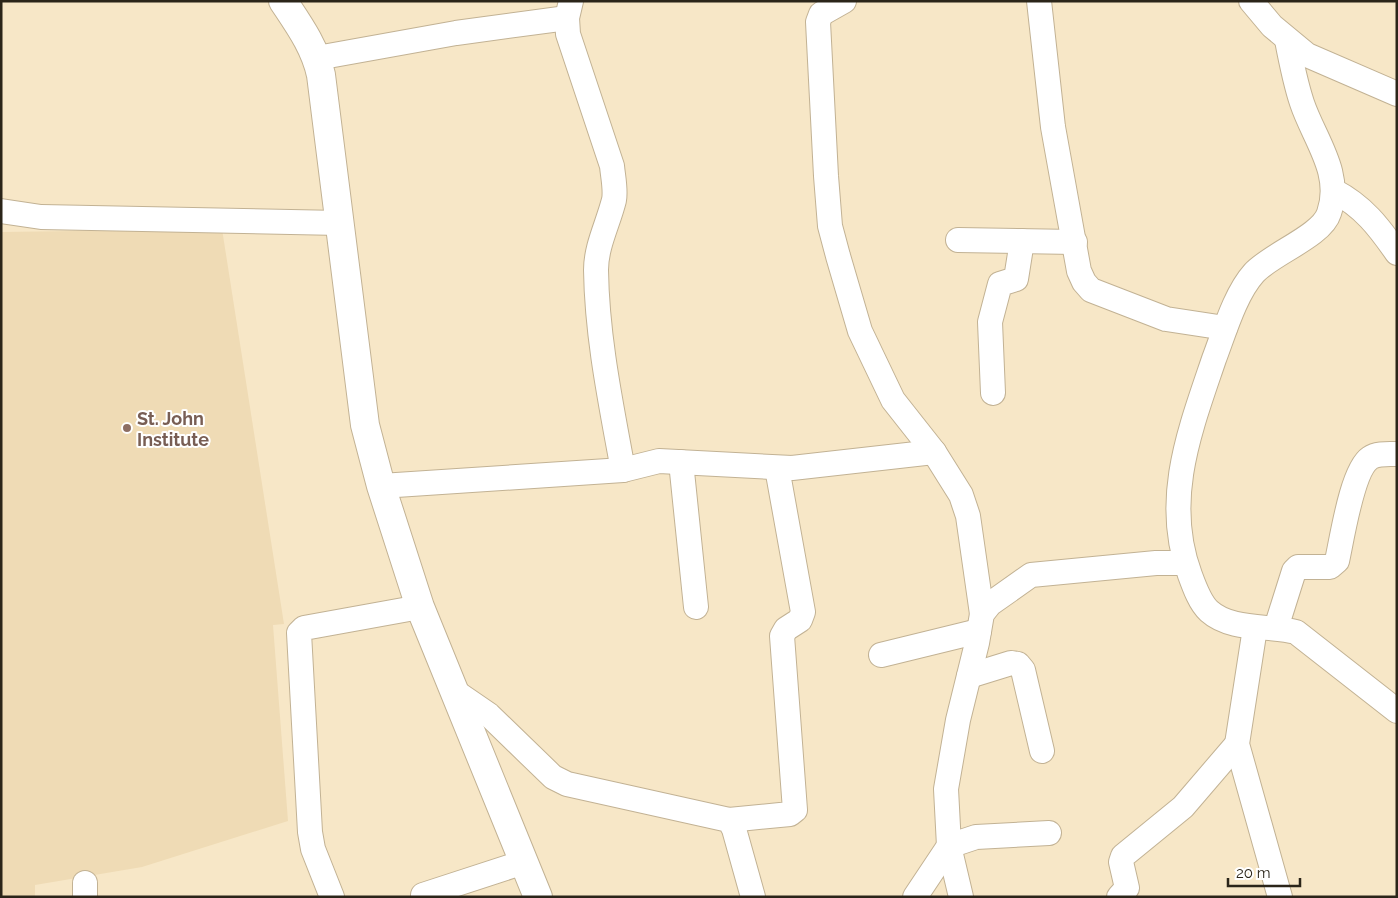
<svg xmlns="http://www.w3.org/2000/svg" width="1398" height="898" viewBox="0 0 1398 898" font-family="Raleway,sans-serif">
  <rect width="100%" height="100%" fill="#f7e7c7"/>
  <polygon fill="#efdbb5" points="222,229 284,624 273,625 288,821 142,867 35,885 35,897 1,897 1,232"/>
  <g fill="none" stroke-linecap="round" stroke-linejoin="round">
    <defs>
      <g id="street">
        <path d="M571,1L567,18L568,34L612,166C613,177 616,190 614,200C608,224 596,246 596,270C597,338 611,404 623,470"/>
        <polyline points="844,1 821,14 818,22 826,176 830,226 838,256 860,331 893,400 934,452 961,495 968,516 982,614"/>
        <polyline points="1039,1 1053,127 1079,271 1084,282 1091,290 1166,319 1225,328"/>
        <polyline points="1251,1 1272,26 1307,55 1397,94"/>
        <path d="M1287,40C1291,61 1295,82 1302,103C1314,139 1343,173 1329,213C1322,236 1271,254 1254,273C1235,294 1224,333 1214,359C1190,430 1162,500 1190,575C1194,586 1200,603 1209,611C1231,631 1269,625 1296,632L1397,711"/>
        <polyline points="317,58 456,33 567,18"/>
        <path d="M1334,191C1363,206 1379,227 1397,253"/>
        <polyline points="1,211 41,217 340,223"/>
        <polyline points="958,240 1075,242"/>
        <polyline points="993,393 990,322 1000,284 1016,279 1022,241"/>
        <polyline points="681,462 696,607"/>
        <polyline points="381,486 623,470 659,461 792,468 934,452"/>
        <polyline points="1255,628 1237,744 1280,897"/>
        <path d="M1276,628L1294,571L1298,567H1330L1337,561C1342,539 1352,470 1370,458C1377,453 1388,454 1397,454"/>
        <polyline points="881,655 979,631"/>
        <polyline points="969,676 1011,663 1018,664 1023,670 1042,751"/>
        <polyline points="454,691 489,715 553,777 567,784 729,820 734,829 753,897"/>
        <polyline points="729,820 790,814 795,810 782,636 786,629 800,620 803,612 777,468"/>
        <polyline points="85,883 85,897"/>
        <polyline points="423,895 524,862"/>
        <polyline points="332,897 313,849 310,832 299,633 304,628 420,607"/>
        <polyline points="915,897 949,846 976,837 1049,833"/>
        <polyline points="961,897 949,846 946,789 958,720 977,643 982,614 990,604 1031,575 1156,563 1185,563"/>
        <polyline points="1119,897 1127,888 1121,862 1123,856 1183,807 1237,744"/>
      </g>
      <path id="secondary" d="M283,1C299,25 315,47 321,75L365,425L381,486L420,607L538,897"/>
    </defs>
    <use href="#street" stroke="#c2b294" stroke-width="26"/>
    <use href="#secondary" stroke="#c2b294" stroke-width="30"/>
    <use href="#street" stroke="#fff" stroke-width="24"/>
    <use href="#secondary" stroke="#fff" stroke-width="28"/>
  </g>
  <circle fill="#8d6e63" stroke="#fff" stroke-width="2" cx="127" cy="428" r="5"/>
  <g text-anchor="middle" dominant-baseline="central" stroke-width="4" stroke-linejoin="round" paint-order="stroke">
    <g font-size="18" font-weight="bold" fill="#785e54" stroke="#fff" text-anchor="start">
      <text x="137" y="418">St. John<tspan x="137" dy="21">Institute</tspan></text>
    </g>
  </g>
  <rect width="1398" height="898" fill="none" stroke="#2b2519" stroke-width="5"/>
  <path d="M1228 878v8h72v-8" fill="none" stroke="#2b2519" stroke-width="2.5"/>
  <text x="1236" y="878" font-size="15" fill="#2b2519" stroke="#ffffff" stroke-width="4" paint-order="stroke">20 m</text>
</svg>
